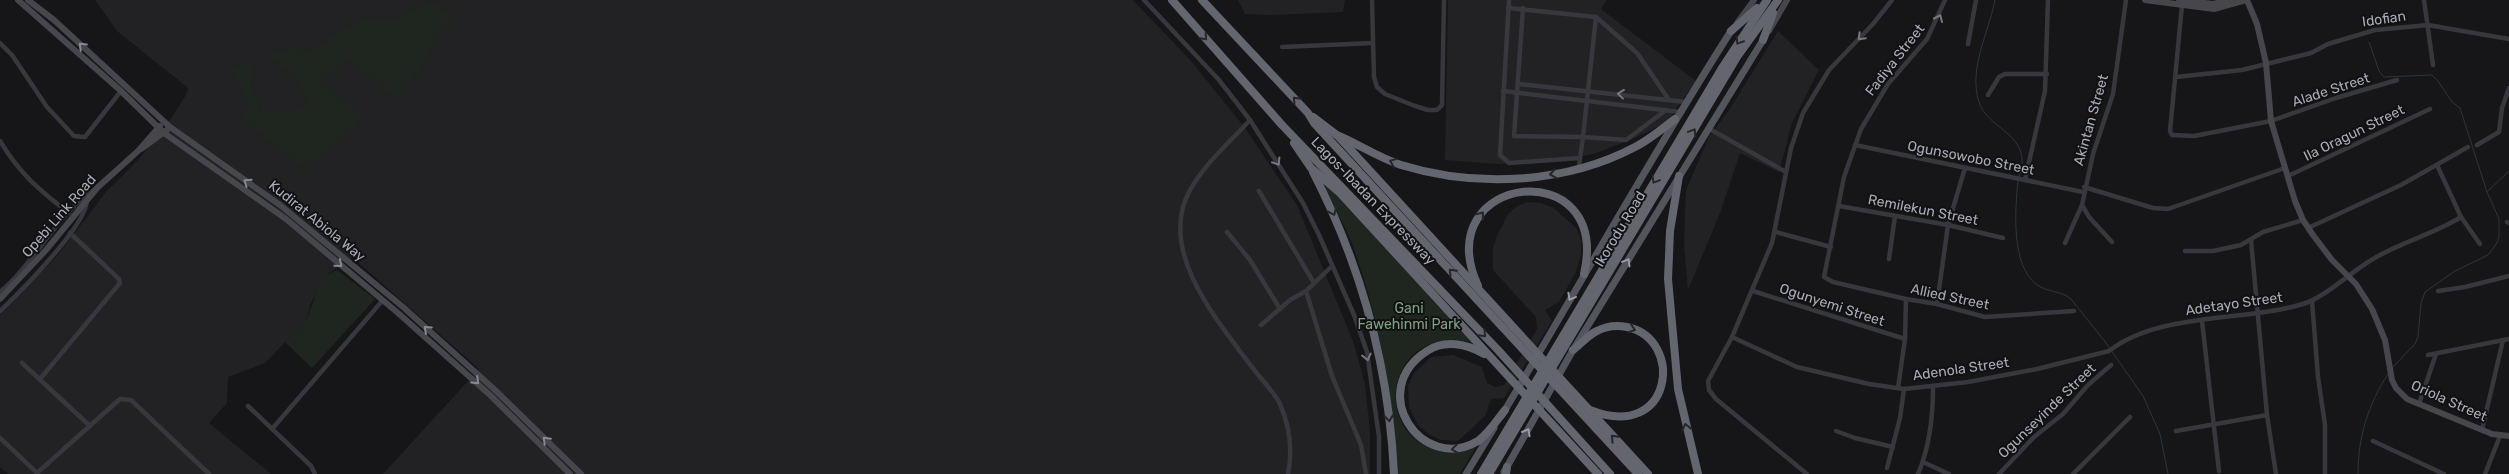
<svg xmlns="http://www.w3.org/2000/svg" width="2509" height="474" viewBox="0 0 2509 474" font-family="Rubik,sans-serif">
  <rect width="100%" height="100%" fill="#161618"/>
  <g fill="#222225">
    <polygon points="95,0 1133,0 1192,62 1245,128 1297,205 1353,341 1365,384 1370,432 1370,474 383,474 479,369 352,257 327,275 310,305 307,319 265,363 228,377 227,403 209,423 271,474 8,474 0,467 0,315 57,256 106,192 140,158 172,117 186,95 188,88 117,31"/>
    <polygon points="1238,0 1345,0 1343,12 1271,15 1245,14"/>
    <polygon points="1448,0 1607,0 1601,9 1696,81 1666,123 1630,140 1593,154 1557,161 1497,164 1445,160"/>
    <polygon points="1778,31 1819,70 1792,123 1779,172 1740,153 1720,213 1688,290 1684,244 1686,190 1709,137 1729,110"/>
    <polygon points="1527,202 1541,203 1554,208 1577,229 1581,240 1581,254 1576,272 1559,302 1545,310 1552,321 1504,398 1491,399 1485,416 1458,441 1441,440 1428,434 1418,425 1409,407 1408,386 1414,373 1431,357 1453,355 1482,367 1487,383 1495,387 1504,385 1537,329 1536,317 1493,270 1493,248 1497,236 1508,214 1516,207"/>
  </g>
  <g fill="#1e261f">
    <path d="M429,1L456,16L434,35L428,59L395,99L348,59L323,80L363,118L305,170L240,118L250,106L232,68L250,60L256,73L250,81L260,113L295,109L307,103C297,76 289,71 265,56L290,48L311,50L360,19L392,20Z"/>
    <path d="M1327,186L1391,248L1436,296L1456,327L1473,343C1465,341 1455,339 1447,340C1369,349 1381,474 1476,447L1460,474H1398C1393,396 1379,319 1353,246C1345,226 1334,207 1325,187Z"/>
    <polygon points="337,270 375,299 312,368 285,342 307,319 319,285 327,275"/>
  </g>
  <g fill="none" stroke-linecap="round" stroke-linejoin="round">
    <g stroke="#2c353c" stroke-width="1">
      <path d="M1995,0C1989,32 1968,69 1979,102C1987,130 2035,134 2019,177"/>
      <polyline points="2369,42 2379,71 2384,77 2432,75 2438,81 2452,102 2460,108 2487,192 2499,219 2499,236 2497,243 2488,255 2455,271 2425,292 2421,303 2418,337 2415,344 2392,368"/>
      <path d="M2018,181C2015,210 2011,265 2036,284C2047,293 2061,290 2071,299L2106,343L2143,396L2160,434L2168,474"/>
      <polyline points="2487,192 2509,171"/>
      <path d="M2358,474C2358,437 2368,405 2388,374"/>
    </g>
    <g stroke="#37383d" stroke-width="4.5">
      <polyline points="1144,0 1219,80 1250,120 1303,203 1319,235 1354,315 1367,352 1379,437 1379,474"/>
      <polyline points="1372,0 1374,77 1377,87 1385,94 1415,106 1428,110 1437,110 1442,105 1444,0"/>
      <polyline points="1509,0 1500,155 1509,163 1580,158 1579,168"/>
      <polyline points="1945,0 1927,39 1888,84 1861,129 1844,177 1824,277 1833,282 1906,299 1937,304 1985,317 2074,311"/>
      <polyline points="2424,0 2433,65"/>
      <polyline points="2182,5 2170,131 2172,135 2194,136 2271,121 2336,98 2397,80"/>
      <polyline points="1508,8 1596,17 1637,53 1669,100"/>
      <polyline points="1523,8 1514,136 1583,137 1580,158"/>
      <polyline points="1596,17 1583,137 1626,140 1666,110"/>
      <polyline points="0,43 12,55 47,107 74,136 85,137 121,91"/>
      <polyline points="1968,44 1976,0"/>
      <polyline points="1282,47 1373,43"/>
      <polyline points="2176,77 2242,70 2311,53 2328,44 2375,30 2428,25 2509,39"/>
      <polyline points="1519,84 1686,102"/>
      <polyline points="1503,91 1680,112"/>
      <polyline points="1988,95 1999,77 2005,74 2047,74"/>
      <path d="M1250,120C1229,143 1204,164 1189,192C1157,253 1220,324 1255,371C1263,381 1274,392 1280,404C1290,427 1293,449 1288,474"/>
      <polyline points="1708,128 1786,172"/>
      <path d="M0,141C19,173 39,190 69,213"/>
      <polyline points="1855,145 2083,192"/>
      <polyline points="2477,145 2499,132 2502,108 2509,88"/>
      <polyline points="2437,165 2461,217 2480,244"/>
      <polyline points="2288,176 2430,109"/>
      <polyline points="2025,180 2045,91 2048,0"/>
      <polyline points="2084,187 2153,208 2168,209 2285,168"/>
      <polyline points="1259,191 1314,283"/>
      <polyline points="2082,205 2089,217 2112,242"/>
      <polyline points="1839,206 1948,225 2003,238"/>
      <polyline points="2507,222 2509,223"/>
      <polyline points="2308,228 2401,185 2468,147"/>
      <polyline points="1227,232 1250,260 1280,309"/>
      <polyline points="1776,232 1831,247"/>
      <polyline points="2251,240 2267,415 2276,474"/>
      <polyline points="2065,243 2082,205 2093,154 2113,94 2126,0"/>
      <polyline points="2185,251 2213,251 2241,245 2263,232 2303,220"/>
      <polyline points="1889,259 1895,216"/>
      <polyline points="1306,291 1332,376 1361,445 1366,474"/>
      <polyline points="1753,291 1905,339"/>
      <polyline points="2438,291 2465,287 2509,276"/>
      <path d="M0,292C33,265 61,209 94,190"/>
      <polyline points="2312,301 2318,377 2325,425 2325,474"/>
      <polyline points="1937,304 1948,225 1965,168"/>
      <path d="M0,311C20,292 87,225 87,200"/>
      <polyline points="2202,321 2219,471"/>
      <polyline points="1261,325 1290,300 1306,291 1331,267"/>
      <path d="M1732,337L1797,367L1869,384L1904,389L1968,382L2037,369L2109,351C2159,312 2243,322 2303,304C2324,298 2352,271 2373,259C2401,242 2434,234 2461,217"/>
      <polyline points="2428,355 2509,339"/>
      <polyline points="22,363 90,426"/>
      <polyline points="40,379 120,283 119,279 70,233"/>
      <polyline points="1898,388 1905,339 1906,299"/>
      <polyline points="2419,404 2436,354"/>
      <polyline points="248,406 311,466 315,474"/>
      <polyline points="272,429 383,300"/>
      <polyline points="2482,430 2503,340"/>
      <polyline points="1836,431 1855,438 1893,447"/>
      <polyline points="2176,431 2267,415"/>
      <polyline points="0,438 38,474"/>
      <polyline points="2373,441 2444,474"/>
      <polyline points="1923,462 1949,474"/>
      <polyline points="1887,468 1900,418 1904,389"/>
      <polyline points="37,473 120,399 131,400 209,474"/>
      <polyline points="1807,474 1716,399 1709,390 1708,381 1732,337 1772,243 1791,148 1803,113 1829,70 1873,24 1892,0"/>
      <path d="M1918,474C1930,446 1933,417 1933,387"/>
      <polyline points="1999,474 2034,437 2063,414 2088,385 2111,365"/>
      <polyline points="2073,474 2130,417"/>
      <polyline points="2485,474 2500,436"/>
    </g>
    <g stroke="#45474d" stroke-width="6">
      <polyline points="18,0 121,91 164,133 286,219 398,313 490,395 570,474"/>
      <polyline points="28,0 54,20 170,127 280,205 403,307 495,390 581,474"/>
      <polyline points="2145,0 2214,9 2246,0"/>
      <polyline points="2179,0 2213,4 2231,0"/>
      <polyline points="2247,0 2257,24 2266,63 2271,121 2295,201 2303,220 2313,235 2332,260 2356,284 2372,309 2385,340 2392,380 2396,388 2407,399 2492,434 2509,436"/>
      <polyline points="1737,23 1754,0"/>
      <polyline points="1769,31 1787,0"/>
      <polyline points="141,149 167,130"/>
      <polyline points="0,299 46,250 97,188 138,151 160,126"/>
    </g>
    <g stroke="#53555c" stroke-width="7">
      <path d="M1502,415C1579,287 1651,156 1731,31"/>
      <polyline points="1504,472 1573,350 1763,40"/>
      <polyline points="1466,474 1494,428"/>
    </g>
    <g stroke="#63666e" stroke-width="8">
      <polyline points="1172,0 1282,125 1498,350 1610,474"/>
      <polyline points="1202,0 1308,113 1314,123 1638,474"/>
      <polyline points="1731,31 1757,8"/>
      <polyline points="1763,40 1773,13"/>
      <polyline points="1313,117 1338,136 1648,474"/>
      <path d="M1339,136C1360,145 1379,158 1401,165C1476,188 1565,184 1635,147C1649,140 1662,129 1675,119"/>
      <polyline points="1294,143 1311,168 1340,193 1598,474"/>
      <path d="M1313,172C1362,267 1389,367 1394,474"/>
      <polyline points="1679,176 1670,231 1668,279 1678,389 1698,474"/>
      <path d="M1478,286C1427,173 1612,152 1584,274"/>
      <path d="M1573,350C1581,344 1588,335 1597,331C1606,326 1617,325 1627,327C1685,339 1673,443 1590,410"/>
      <path d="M1484,354C1467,344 1445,339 1427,351C1365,391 1422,474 1478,441C1489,433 1497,420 1505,410"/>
      <polyline points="1481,474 1722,68 1767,0"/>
      <polyline points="1489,474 1737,57 1778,0"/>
      <polyline points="1506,474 1507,467"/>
    </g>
  </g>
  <defs><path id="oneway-chevron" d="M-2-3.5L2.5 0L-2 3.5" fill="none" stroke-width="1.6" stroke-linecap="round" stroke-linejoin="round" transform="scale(1.25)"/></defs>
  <g stroke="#757881">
    <use href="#oneway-chevron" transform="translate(1939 18) rotate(-66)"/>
    <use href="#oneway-chevron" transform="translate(1861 37) rotate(134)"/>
    <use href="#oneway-chevron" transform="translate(1621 94) rotate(-174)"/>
    <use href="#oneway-chevron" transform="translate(1277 162) rotate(58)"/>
    <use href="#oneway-chevron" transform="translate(1367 357) rotate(76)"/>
  </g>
  <g stroke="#26262a">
    <use href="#oneway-chevron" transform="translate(1204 37) rotate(49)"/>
    <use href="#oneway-chevron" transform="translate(1739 41) rotate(122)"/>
    <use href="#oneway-chevron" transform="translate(1296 100) rotate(-133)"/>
    <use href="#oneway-chevron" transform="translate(1693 132) rotate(-59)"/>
    <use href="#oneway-chevron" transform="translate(1393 162) rotate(-158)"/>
    <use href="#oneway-chevron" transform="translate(1553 174) rotate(172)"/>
    <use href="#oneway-chevron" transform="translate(1655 180) rotate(121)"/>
    <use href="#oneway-chevron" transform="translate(1333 212) rotate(65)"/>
    <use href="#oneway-chevron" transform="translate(1481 215) rotate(-51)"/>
    <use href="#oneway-chevron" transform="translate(1452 272) rotate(-133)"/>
    <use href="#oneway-chevron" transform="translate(1632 329) rotate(18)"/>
    <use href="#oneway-chevron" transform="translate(1483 334) rotate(46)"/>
    <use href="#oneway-chevron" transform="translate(1389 418) rotate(83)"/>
    <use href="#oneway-chevron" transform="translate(1686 427) rotate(-102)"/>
    <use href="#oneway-chevron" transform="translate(1614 438) rotate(-133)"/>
    <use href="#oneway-chevron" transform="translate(1455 449) rotate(173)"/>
  </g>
  <g stroke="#858993">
    <use href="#oneway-chevron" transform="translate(82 46) rotate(-136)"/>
    <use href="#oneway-chevron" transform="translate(247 182) rotate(-145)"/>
    <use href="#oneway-chevron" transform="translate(339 264) rotate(40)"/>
    <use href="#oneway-chevron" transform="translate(427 329) rotate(-138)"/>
    <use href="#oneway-chevron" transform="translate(476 381) rotate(43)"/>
    <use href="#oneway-chevron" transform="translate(546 440) rotate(-135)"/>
  </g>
  <g stroke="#979ba6">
    <use href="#oneway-chevron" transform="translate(1627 262) rotate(-59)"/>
    <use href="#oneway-chevron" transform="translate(1571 297) rotate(119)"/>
    <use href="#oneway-chevron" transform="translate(1527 432) rotate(-60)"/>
  </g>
  <g text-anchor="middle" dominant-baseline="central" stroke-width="4" stroke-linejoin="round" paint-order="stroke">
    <g font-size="14" fill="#a8adb8" stroke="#111113">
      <text transform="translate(2384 19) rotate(-8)">Idofian</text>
      <text transform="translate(1895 60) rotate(-52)">Fadiya Street</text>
      <text transform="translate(2331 90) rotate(-18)">Alade Street</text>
      <text transform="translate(2091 120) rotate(-74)">Akintan Street</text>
      <text transform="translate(2354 133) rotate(-26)">Ila Oragun Street</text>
      <text transform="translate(1971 158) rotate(11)">Ogunsowobo Street</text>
      <text transform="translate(1373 201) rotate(46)">Lagos-Ibadan Expressway</text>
      <text transform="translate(1923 210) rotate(11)">Remilekun Street</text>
      <text transform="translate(59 216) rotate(-49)">Opebi Link Road</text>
      <text transform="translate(317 221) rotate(39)">Kudirat Abiola Way</text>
      <text transform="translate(1620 229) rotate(-59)">Ikorodu Road</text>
      <text transform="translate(1950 297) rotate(12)">Allied Street</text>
      <text transform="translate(2234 304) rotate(-8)">Adetayo Street</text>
      <text transform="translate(1832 305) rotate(18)">Ogunyemi Street</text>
      <text transform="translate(1961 369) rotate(-8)">Adenola Street</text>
      <text transform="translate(2449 401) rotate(24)">Oriola Street</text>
      <text transform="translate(2047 411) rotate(-44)">Ogunseyinde Street</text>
    </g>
    <g font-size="14" fill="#7fa381" stroke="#111113">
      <text x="1409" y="308">Gani<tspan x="1409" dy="16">Fawehinmi Park</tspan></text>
    </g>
  </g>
</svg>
